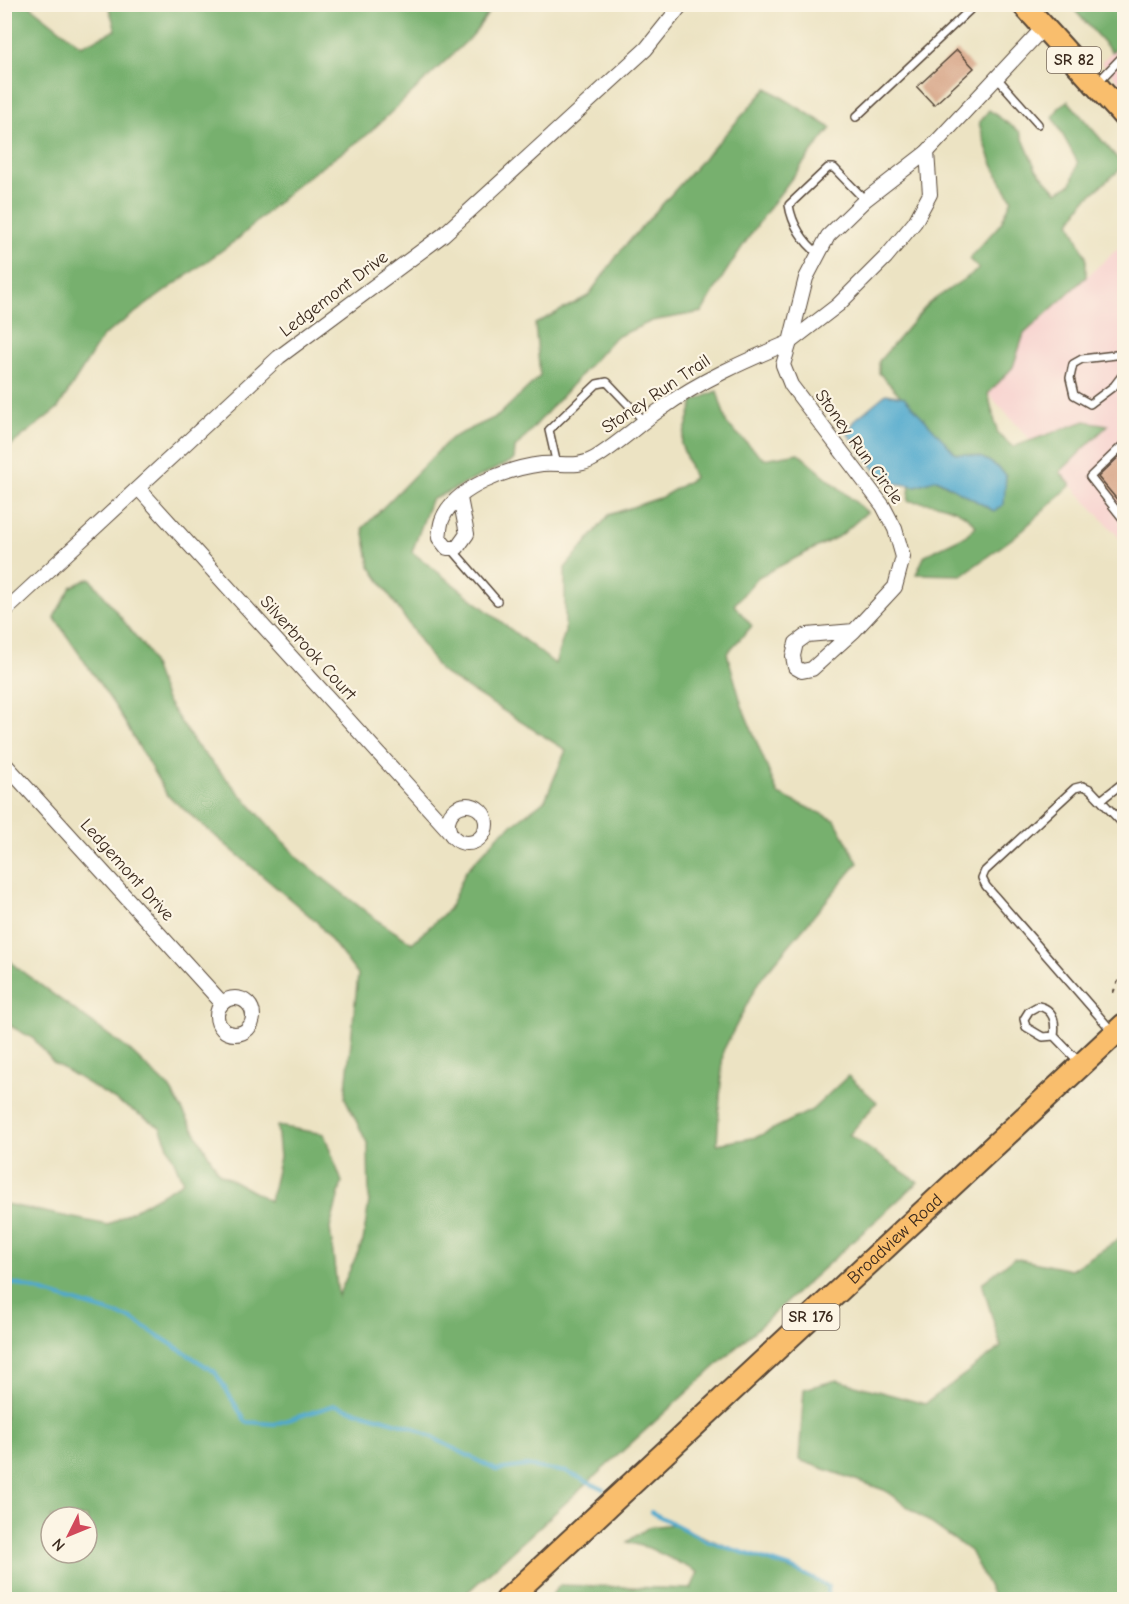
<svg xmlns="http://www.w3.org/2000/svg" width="1129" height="1604" viewBox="0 0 1129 1604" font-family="'Comic Neue',sans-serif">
  <rect width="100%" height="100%" fill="#fcf5e5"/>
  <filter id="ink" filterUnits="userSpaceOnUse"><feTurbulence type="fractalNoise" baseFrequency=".0167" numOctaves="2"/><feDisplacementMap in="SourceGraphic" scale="12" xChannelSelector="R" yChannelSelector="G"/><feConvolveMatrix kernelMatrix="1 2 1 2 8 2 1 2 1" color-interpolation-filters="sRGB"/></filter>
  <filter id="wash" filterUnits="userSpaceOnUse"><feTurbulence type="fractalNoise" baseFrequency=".008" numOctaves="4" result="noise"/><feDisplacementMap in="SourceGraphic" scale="24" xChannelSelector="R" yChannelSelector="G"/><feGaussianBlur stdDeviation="1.35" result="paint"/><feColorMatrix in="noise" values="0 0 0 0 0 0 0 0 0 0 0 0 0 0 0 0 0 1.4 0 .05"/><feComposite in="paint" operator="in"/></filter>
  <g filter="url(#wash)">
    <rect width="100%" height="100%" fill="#ece3c3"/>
    <g fill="#f7d0ce">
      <polygon points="1124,40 1124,87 1101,62"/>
      <polygon points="1124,243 1124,543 974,378"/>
    </g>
    <g fill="#77b06e" stroke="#596d46" stroke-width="1.5" fill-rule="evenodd">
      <polygon points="5,4 29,5 81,46 116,30 108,5 494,5 473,35 367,135 299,183 239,238 103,336 58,408 5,450"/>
      <polygon points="1070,5 1124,5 1124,40 1112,52"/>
      <path d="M767,88L831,128C784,187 739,246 702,312L652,321L614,338L515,448L514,460L431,500L412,552L555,664L565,632V568L609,515L662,497L694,478L681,444L694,401L717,391L727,424L764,459L798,453L867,512L841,535L758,577L734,605L752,626L727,653L742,706L778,794L835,820L858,863L759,981L723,1051L717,1144L757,1137L812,1110L848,1076L877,1102L849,1135L918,1182L460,1599H5V1204L108,1225L183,1182L160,1127L54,1063L34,1039L5,1023L4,954L16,967L129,1050L170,1089L219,1173L270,1201L280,1157L277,1126L324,1134L342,1182L330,1228L338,1296L363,1241L369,1201L368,1145L345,1098L358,975L317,922L167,795L117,709L54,617L71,587L90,578L148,652L166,700L196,745L301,861L378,921L412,943L449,909L466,871L500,834L545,800L566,750L440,671L370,566L363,528L451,438L498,416L540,376L535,324L588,296L622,249ZM51,1517H87V1553H51Z"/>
      <path d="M1068,101L1124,166L1085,200L1070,222L1086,257V277L1024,334L1013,367L988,394L998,434L1013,447L1085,421L1108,425L1060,472L1071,485L1017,535L962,575L916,574L925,555L965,536L976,526C960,505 933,503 908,501L910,485L916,486L936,479L994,511L1005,487L1006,475C991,460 977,453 956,455L879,373V361L929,303L979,269L969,259L1001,223L1012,199C996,177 986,149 979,123L989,110L1020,132L1036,169L1057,192L1071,184L1078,163L1053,117L1060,106Z"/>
      <polygon points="1124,1236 1124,1599 995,1599 970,1551 884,1490 799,1460 804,1389 837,1380 925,1404 1001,1347 982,1283 1014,1258 1071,1270"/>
      <path d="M674,1524C724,1549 778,1561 828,1586L829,1599H548L560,1585L691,1589L698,1572L649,1548L627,1542L649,1527Z"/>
    </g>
    <path fill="#4fa9cd" stroke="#456a76" stroke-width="1.5" d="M886,394L904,397L956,454C977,453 991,460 1006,475L1004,504L994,511L937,479L916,486L884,482L847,433L856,419Z"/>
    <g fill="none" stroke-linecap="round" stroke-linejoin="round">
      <g stroke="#4fa9cd" stroke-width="4">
        <polyline points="4,1284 17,1284 132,1319 215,1372 246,1422 275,1424 335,1405 412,1427 496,1470 526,1466 567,1472 603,1489"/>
        <polyline points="651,1512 707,1541 791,1568 828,1586 829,1600"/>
      </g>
    </g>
    <g id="blocks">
      <g fill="#d49f80">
        <polygon points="957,50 974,68 934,105 917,87"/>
        <polygon points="1125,451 1125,509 1098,477"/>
      </g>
    </g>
  </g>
  <g filter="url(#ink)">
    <use href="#blocks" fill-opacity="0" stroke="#564637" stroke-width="1.5"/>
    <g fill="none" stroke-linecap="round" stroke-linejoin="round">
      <defs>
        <g id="service">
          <polyline points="997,78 1038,124"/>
          <polyline points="1099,81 1124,55"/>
          <polyline points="856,117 976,4"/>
          <path d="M819,254C803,242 792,224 789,205L828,168H834L865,200"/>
          <polyline points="1124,354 1082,359 1073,364 1070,378 1074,395 1090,404 1114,386 1124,373"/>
          <polyline points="1124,444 1090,477 1124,520"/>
          <polyline points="557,465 549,430 597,384 607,382 644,421"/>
          <polyline points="451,548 497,601"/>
          <polyline points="1101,800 1124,782"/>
          <polyline points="1112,1031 986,886 982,878 985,871 1075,788 1083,786 1090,789 1124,825"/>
          <path d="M1054,1036C1056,1022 1054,1009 1038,1006L1029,1011L1024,1019L1026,1027L1043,1037L1054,1036L1080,1063"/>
        </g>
        <g id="minor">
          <polyline points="139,489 449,831"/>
          <path d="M460,498L467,534L457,548H447L439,538C440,532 440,525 442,520C454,487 510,468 542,464C561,462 577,469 595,458C618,444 639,424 661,409C701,380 745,361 790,342L806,278L828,236L865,200L927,152L1044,27"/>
          <polyline points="4,612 279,357 443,235 646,49 682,4"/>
          <polyline points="854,631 812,669 802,671 795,667 793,656 796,643 807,635 854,631 895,587 903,557 895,529 883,506 791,385 783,365 790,342 838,305 886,257 915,222 930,194 927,152"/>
          <polyline points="4,763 222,1003"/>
          <circle cx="467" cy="824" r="19"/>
          <circle cx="235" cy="1016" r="18"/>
        </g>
        <g id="primary">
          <polyline points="1023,4 1124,116"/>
          <path id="s1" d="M507,1600L1124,1025"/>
        </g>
      </defs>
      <use href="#service" stroke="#564637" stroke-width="10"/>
      <use href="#minor" stroke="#564637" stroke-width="16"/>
      <use href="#primary" stroke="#564637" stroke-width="26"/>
      <polyline stroke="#564637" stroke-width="2" stroke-dasharray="4.5 4.5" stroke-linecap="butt" points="1113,993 1124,967"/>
      <use href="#service" stroke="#fff" stroke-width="7"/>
      <use href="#minor" stroke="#fff" stroke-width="14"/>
      <use href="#primary" stroke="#f9be6d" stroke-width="22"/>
    </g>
  </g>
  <g text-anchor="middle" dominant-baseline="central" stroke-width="4.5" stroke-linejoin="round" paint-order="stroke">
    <g fill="#fcf5e5" stroke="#75675a" stroke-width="1.5">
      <rect x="1047" y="47" width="54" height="26" rx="4.5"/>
      <rect x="782.5" y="1304" width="57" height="26" rx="4.5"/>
    </g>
    <g font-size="16" font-weight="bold" fill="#3b2a1e">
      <text x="1074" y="60">SR 82</text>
      <text x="811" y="1317">SR 176</text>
    </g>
    <g font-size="18" fill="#3b2a1e" stroke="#fcf5e5">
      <text transform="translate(334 294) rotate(-37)">Ledgemont Drive</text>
      <text transform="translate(656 394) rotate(-34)">Stoney Run Trail</text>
      <text transform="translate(859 447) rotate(54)">Stoney Run Circle</text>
      <text transform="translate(308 648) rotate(48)">Silverbrook Court</text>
      <text transform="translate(127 870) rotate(48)">Ledgemont Drive</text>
      <text stroke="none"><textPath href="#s1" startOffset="530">Broadview Road</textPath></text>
    </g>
  </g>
  <rect width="1129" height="1604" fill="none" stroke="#fcf5e5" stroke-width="24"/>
  <g transform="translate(69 1535) rotate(227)"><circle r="28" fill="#fcf5e5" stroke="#afa495" stroke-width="1.5"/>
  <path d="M0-4.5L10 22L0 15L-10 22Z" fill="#d1495b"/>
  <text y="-9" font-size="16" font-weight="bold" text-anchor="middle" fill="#3b2a1e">N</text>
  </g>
</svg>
